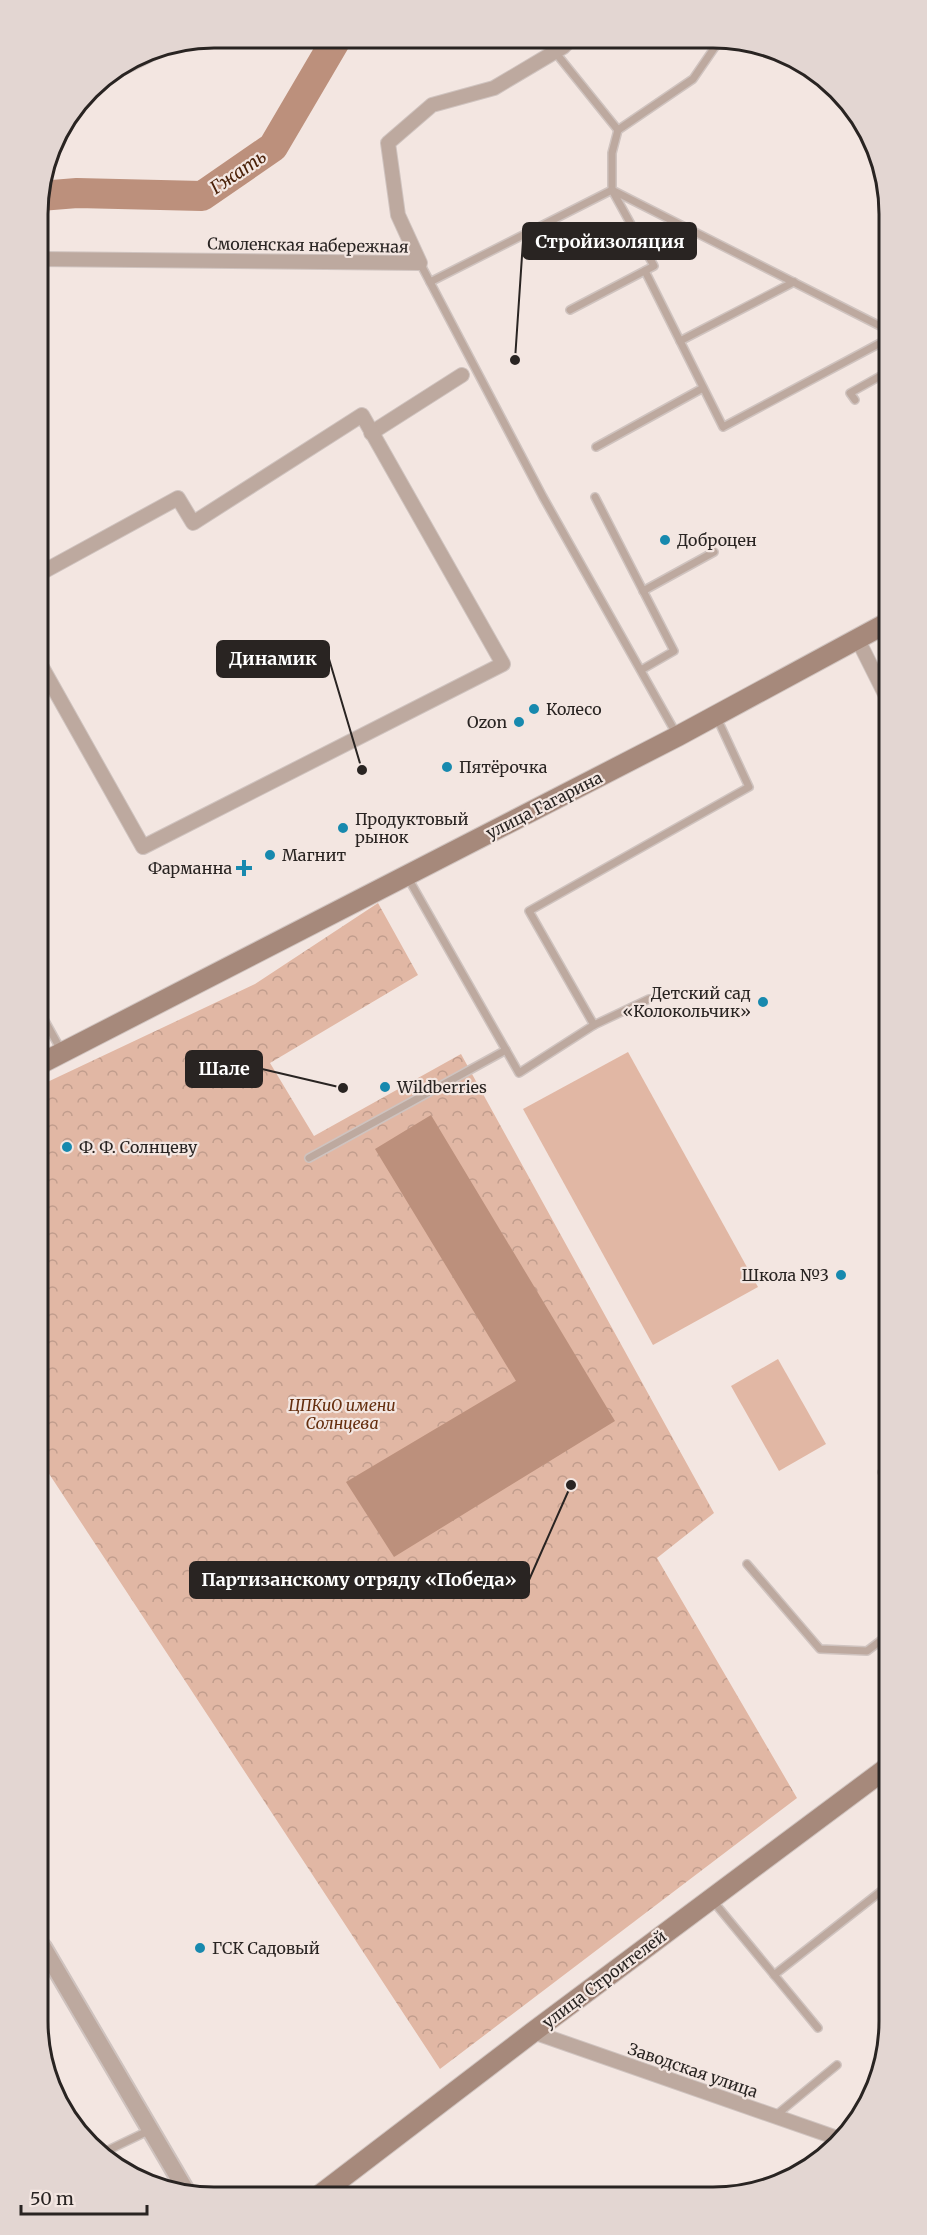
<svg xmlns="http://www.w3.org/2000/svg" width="927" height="2235" viewBox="0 0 927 2235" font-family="Merriweather,serif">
  <defs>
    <pattern id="park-crowns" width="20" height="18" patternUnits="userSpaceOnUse" patternTransform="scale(1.5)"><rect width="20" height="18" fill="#e1b7a4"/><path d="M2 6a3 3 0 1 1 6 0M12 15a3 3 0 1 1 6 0" fill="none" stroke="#c19d8d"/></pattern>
  </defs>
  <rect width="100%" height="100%" fill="#f3e6e1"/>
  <polygon fill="url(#park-crowns)" points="378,903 418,975 270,1063 314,1136 461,1054 714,1513 657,1558 797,1798 440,2069 42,1463 41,1085 255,984"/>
  <g fill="#e1b7a4">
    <polygon points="628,1052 758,1287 653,1345 523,1109"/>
    <polygon points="778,1359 826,1444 779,1471 731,1386"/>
  </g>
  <polygon fill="#bc907c" points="431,1115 615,1421 394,1557 346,1482 516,1381 375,1149"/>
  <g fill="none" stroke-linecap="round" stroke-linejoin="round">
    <polyline stroke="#bc907c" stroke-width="30" points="40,196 77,193 202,196 273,147 337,38"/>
    <defs>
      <g id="service">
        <polyline points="555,52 618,130"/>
        <polyline points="612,190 884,328"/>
        <polyline points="420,263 543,497 677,735"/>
        <polyline points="645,271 680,341"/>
        <polyline points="430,282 612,190 612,153 618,130 693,79 715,47 722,41"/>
        <polyline points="794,282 680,341 723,427 884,341"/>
        <polyline points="570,310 654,266 612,190"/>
        <polyline points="855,400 850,393 884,374"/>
        <polyline points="596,447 703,388"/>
        <polyline points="595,497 674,651 641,670"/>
        <polyline points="643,591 714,552"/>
        <polyline points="408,878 519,1073 594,1025 529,911 749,787 716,716"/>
        <polyline points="40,1012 61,1050"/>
        <polyline points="594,1025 649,999"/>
        <polyline points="309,1158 506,1050"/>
        <polyline points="882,1472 887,1481"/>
        <polyline points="747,1564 820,1649 867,1651 888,1635"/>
        <polyline points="713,1901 818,2028"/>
        <polyline points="774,1975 889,1885"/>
        <polyline points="775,2116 837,2065"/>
        <polyline points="100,2154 150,2130"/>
      </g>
      <g id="minor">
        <polyline points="108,75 163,48"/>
        <polyline points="38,259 420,263 398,215 388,143 432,105 494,88 563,47 570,40"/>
        <polyline points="371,433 462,375"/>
        <polyline points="39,574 178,498 193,523 362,415 503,664 143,847 39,662"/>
        <polyline points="857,638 885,694"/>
        <polyline points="533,2032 843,2140"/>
      </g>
      <polyline id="tertiary" points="43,1947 188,2194"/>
      <g id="secondary">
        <polyline points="40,1064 678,736 885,624"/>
        <polyline points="321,2194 533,2032 888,1767"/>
      </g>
    </defs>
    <use href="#service" stroke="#cfc3bf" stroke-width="10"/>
    <use href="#minor" stroke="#cfc3bf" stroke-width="16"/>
    <use href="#tertiary" stroke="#cfc3bf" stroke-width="20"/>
    <use href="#secondary" stroke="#cfc3bf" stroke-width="22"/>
    <use href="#service" stroke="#bda99f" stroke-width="7"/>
    <use href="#minor" stroke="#bda99f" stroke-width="14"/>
    <use href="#tertiary" stroke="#bda99f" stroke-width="16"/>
    <use href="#secondary" stroke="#a6897b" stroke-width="20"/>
  </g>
  <g fill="#1789ae" stroke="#f3e6e1" stroke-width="2">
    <circle cx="665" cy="540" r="6"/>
    <circle cx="534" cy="709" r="6"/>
    <circle cx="519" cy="722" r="6"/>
    <circle cx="447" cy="767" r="6"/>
    <circle cx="343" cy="828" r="6"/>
    <circle cx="270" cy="855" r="6"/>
    <path d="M241 859h6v6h6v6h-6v6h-6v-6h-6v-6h6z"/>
    <circle cx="763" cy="1002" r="6"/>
    <circle cx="385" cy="1087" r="6"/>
    <circle cx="67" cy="1147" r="6"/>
    <circle cx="841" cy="1275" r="6"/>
    <circle cx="200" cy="1948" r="6"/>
  </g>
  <g text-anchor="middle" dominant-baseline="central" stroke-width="4.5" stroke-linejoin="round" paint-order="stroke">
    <g font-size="16" fill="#292422" stroke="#f3e6e1">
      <text transform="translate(308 245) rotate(1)">Смоленская набережная</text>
      <text transform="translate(544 805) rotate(-27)">улица Гагарина</text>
      <text transform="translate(604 1979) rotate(-37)">улица Строителей</text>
      <text transform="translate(693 2070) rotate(19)">Заводская улица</text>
    </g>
    <g font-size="16" fill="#292422" stroke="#f3e6e1" text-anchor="start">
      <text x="677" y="540">Доброцен</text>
      <text x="546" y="709">Колесо</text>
      <text x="507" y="722" text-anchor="end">Ozon</text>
      <text x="459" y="767">Пятёрочка</text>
      <text x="355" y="819">Продуктовый<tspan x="355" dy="18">рынок</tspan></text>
      <text x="282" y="855">Магнит</text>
      <text x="232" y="868" text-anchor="end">Фарманна</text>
      <text x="751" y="993" text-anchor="end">Детский сад<tspan x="751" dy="18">«Колокольчик»</tspan></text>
      <text x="397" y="1087">Wildberries</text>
      <text x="79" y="1147">Ф. Ф. Солнцеву</text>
      <text x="829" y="1275" text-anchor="end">Школа №3</text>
      <text x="212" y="1948">ГСК Садовый</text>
    </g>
    <g font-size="16" font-style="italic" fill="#652e0e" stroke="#f3e6e1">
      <text x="342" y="1405">ЦПКиО имени<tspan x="342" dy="18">Солнцева</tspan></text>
    </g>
    <g font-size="18" font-style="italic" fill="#4b2109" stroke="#f3e6e1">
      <text transform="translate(238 172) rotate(-34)">Гжать</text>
    </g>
  </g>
  <path d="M0 0H927V2235H0ZM214 48H713A166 166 0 0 1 879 214V2021A166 166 0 0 1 713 2187H214A166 166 0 0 1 48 2021V214A166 166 0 0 1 214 48Z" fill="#e3d6d2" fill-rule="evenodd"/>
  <path fill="none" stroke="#292422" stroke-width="3" d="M214 48H713A166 166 0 0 1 879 214V2021A166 166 0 0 1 713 2187H214A166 166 0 0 1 48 2021V214A166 166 0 0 1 214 48Z"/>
  <path fill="none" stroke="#292422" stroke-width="2" d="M515 360L523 241M362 770L329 659M343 1088L262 1069M571 1485L529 1580"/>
  <g fill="#292422" stroke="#f3e6e1" stroke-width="2">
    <circle cx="515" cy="360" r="6"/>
    <circle cx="362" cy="770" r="6"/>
    <circle cx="343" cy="1088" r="6"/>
    <circle cx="571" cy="1485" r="6"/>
  </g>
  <g fill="#292422" stroke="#292422" stroke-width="2">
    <rect x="523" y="223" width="173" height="36" rx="6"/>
    <rect x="217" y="641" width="112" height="36" rx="6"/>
    <rect x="186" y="1051" width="76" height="36" rx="6"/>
    <rect x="190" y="1562" width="339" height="36" rx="6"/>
  </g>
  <g font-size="18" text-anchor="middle" font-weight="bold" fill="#fff">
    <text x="610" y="248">Стройизоляция</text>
    <text x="273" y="665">Динамик</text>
    <text x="224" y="1075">Шале</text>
    <text x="359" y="1586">Партизанскому отряду «Победа»</text>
  </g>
  <path d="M21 2205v9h126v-9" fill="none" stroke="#292422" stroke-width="3"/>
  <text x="30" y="2205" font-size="18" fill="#292422" stroke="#f3e6e1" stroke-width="4.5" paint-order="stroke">50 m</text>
</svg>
